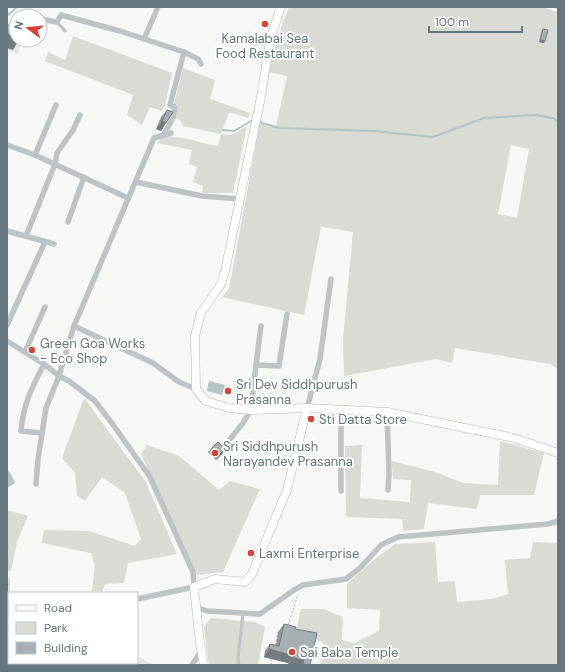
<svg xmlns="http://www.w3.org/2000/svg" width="565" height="672" viewBox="0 0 565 672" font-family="'DM Sans',sans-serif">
  <rect width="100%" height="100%" fill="#f7f7f5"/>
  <g fill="#e5e7e6">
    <polygon points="7,32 16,40 22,40 18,54 7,50"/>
    <polygon points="137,656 153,665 124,665 126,663 137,663"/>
  </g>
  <g fill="#d8dcd4" fill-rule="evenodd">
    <path d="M289,7H541L558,12V369L550,364L455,348L452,363L436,359L344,376L343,339L353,232L344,230L321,227L304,315L222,297L229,289L260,123L276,126L287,76L269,72L276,41ZM511,145L529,149L517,218L498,214Z"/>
    <polygon points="73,36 172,73 165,105 162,111 150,107 142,125 127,115 133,95 45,61 48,52 65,60"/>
    <path d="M183,68L215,80L210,99L250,113L248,118L229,112L221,134L231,135L247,126L233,193H202L203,186L193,182L197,167L189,164L192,150L157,143C159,141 160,139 162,138C175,133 203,144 218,146L221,134L183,126L179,119H175L178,105L174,104Z"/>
    <polygon points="84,398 146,482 177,554 128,563 124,583 105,584 102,592 92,591 95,565 91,553 42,543 44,530 89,531 135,546 141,539 125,493 102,477 85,501 77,496 75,473 62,458"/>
    <polygon points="500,441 544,453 534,495 480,495 477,509 428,503 424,529 403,531 402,519 346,517 345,446 362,445 360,498 410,502 411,480 393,479 392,461 435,472 463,483 498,485"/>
    <polygon points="147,445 179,456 219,490 230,481 260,489 223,572 197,575 141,454"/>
    <polygon points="7,510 28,516 17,542 11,571 7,570"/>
    <polygon points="435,542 438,582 455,581 457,602 491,599 508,594 505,560 530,558 533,542 558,543 558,665 320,665 324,643 296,630 301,609 324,609 343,617 342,640 354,643 379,631 380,610 347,608 347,584 376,558 395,544"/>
    <polygon points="7,578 10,578 9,663 124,663 120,665 7,665"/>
    <polygon points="211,618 255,622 265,627 258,665 209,665 204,627"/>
  </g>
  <polygon fill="#b5c4c6" points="209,381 225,385 222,395 207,391"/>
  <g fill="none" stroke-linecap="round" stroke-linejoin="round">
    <g stroke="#b5c4c6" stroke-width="2">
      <polyline points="554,7 558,8"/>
      <polyline points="7,16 17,7"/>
      <polyline points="259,122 279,128 374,131 433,137 484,118 535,115 553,118 558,122"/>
      <polyline points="223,130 234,131 253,120"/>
    </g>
    <defs>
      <g id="secondary">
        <polyline points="281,7 270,40 261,97 225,271 221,284 201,313 195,336 196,389 206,401 229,408 251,410 307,408 387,412 514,438 558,453"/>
        <polyline points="204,665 200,643 194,587 215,579 245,582 252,574 287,490 307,408"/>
      </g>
    </defs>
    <use href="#secondary" stroke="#b1b8bb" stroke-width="9"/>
    <g stroke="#b7bbbd" stroke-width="1" stroke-dasharray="2 2" stroke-linecap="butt">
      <polyline points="288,625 297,598 296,596"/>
      <polyline points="275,645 278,632 280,633"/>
      <polyline points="271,665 272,658"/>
    </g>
    <g stroke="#bec4c6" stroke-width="3">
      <polyline points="57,22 65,31"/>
      <polyline points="239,665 238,658 243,614"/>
    </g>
    <g stroke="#bec4c6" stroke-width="5.5">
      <polyline points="40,19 57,22 61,15 120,31 184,52 198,59 201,64"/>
      <polyline points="144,39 158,7"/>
      <polyline points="164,134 173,118 175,107 170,105 184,52"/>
      <polyline points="7,145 35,155 128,198"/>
      <polyline points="35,155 56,105"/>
      <polyline points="136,182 202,196 240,199"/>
      <polyline points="68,222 84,177"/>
      <polyline points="7,231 54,244"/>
      <polyline points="26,236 55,164 57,153 73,130 80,115"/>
      <polyline points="7,325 45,242"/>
      <polyline points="74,326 153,363 179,382 196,389"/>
      <polyline points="7,341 44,364 59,376 69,381 95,401 114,426 150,477 193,572 194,587 137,599"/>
      <polyline points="25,352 45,307"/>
      <polyline points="256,365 279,366 287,314"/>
      <polyline points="307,408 320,359 331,279"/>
      <polyline points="387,412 389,474 388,490"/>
      <path d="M42,433L21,431C23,404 32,388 44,364"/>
      <polyline points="226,444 243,423 251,410 256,365 261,326"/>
      <polyline points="7,473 12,482 7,485"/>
      <polyline points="36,484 38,459 46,408 59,376 74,326 154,138 171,133"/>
      <polyline points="341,491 341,409"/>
      <polyline points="196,607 207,611 260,614 294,590 303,585 346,579 360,568 381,545 398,537 548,524 558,521"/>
      <polyline points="192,665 201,651"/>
    </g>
    <use href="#secondary" stroke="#fff" stroke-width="8"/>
  </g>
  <g fill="#8f979b">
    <polygon points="543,29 545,41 544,43 539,42 542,30"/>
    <polygon points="167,110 166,123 161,131 156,129 161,117"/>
    <polygon points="211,449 223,453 216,460 208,452"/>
    <polygon points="284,624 295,629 310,665 288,665 288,663 264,657 265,651 270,644 276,645 278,632"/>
  </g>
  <g fill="#747b7e">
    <polygon points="7,34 16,37 16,40 19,40 13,50 7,48"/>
    <polygon points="540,40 545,41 544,43 539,42"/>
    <polygon points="162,121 166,123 161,131 156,129"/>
    <polygon points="225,449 223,453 216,460 218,456"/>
    <polygon points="269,649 294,656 288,663 264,657"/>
    <polygon points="293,658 304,660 301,665 288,665"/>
  </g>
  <g fill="#a6b0b4" stroke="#747b7e">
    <polygon points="15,24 16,24 16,37 7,34 7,25 13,26"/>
    <polygon points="543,29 548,30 545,41 540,40"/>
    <polygon points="167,110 173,112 166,123 162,121"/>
    <polygon points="218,442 225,449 218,456 211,449"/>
    <polygon points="284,624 296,627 295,629 317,633 310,665 303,664 304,660 293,658 294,656 269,649 270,644 279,646"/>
  </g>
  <g fill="#d84334" stroke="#fff" stroke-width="1.5">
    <circle cx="265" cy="24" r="4"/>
    <circle cx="32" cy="350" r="4"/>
    <circle cx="228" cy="391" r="4"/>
    <circle cx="311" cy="419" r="4"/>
    <circle cx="215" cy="453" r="4"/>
    <circle cx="251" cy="553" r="4"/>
    <circle cx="292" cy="652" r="4"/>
  </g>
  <g text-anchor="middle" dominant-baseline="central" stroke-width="4" stroke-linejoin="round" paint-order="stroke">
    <g font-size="13" fill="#64767e" stroke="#fff" text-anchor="start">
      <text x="265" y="38" text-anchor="middle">Kamalabai Sea<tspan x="265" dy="15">Food Restaurant</tspan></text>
      <text x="40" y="343">Green Goa Works<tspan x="40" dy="15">- Eco Shop</tspan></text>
      <text x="236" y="384">Sri Dev Siddhpurush<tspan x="236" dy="15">Prasanna</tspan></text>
      <text x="319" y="419">Sti Datta Store</text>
      <text x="223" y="446">Sri Siddhpurush<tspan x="223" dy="15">Narayandev Prasanna</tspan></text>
      <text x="259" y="553">Laxmi Enterprise</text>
      <text x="300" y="652">Sai Baba Temple</text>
    </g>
  </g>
  <rect width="565" height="672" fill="none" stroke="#64767e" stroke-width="16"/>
  <rect x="8" y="592" width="130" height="72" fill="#ffffff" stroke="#c1c8cb"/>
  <rect x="16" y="605" width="20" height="6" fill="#ffffff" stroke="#c1c8cb"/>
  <text x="44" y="612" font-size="12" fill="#64767e">Road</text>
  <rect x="16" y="622" width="20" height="12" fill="#d8dcd4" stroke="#c1c8cb"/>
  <text x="44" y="632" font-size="12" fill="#64767e">Park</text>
  <rect x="16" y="642" width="20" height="12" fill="#a6b0b4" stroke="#c1c8cb"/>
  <text x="44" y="652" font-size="12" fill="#64767e">Building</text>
  <g transform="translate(28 28) rotate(286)"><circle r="19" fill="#ffffff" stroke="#c1c8cb"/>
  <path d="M0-3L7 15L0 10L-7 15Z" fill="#d84334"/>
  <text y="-6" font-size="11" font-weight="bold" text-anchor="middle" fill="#64767e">N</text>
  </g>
  <path d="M429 26v6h93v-6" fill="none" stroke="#64767e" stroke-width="2"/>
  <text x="435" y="26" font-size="12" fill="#64767e" stroke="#ffffff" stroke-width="3" paint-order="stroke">100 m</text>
</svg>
